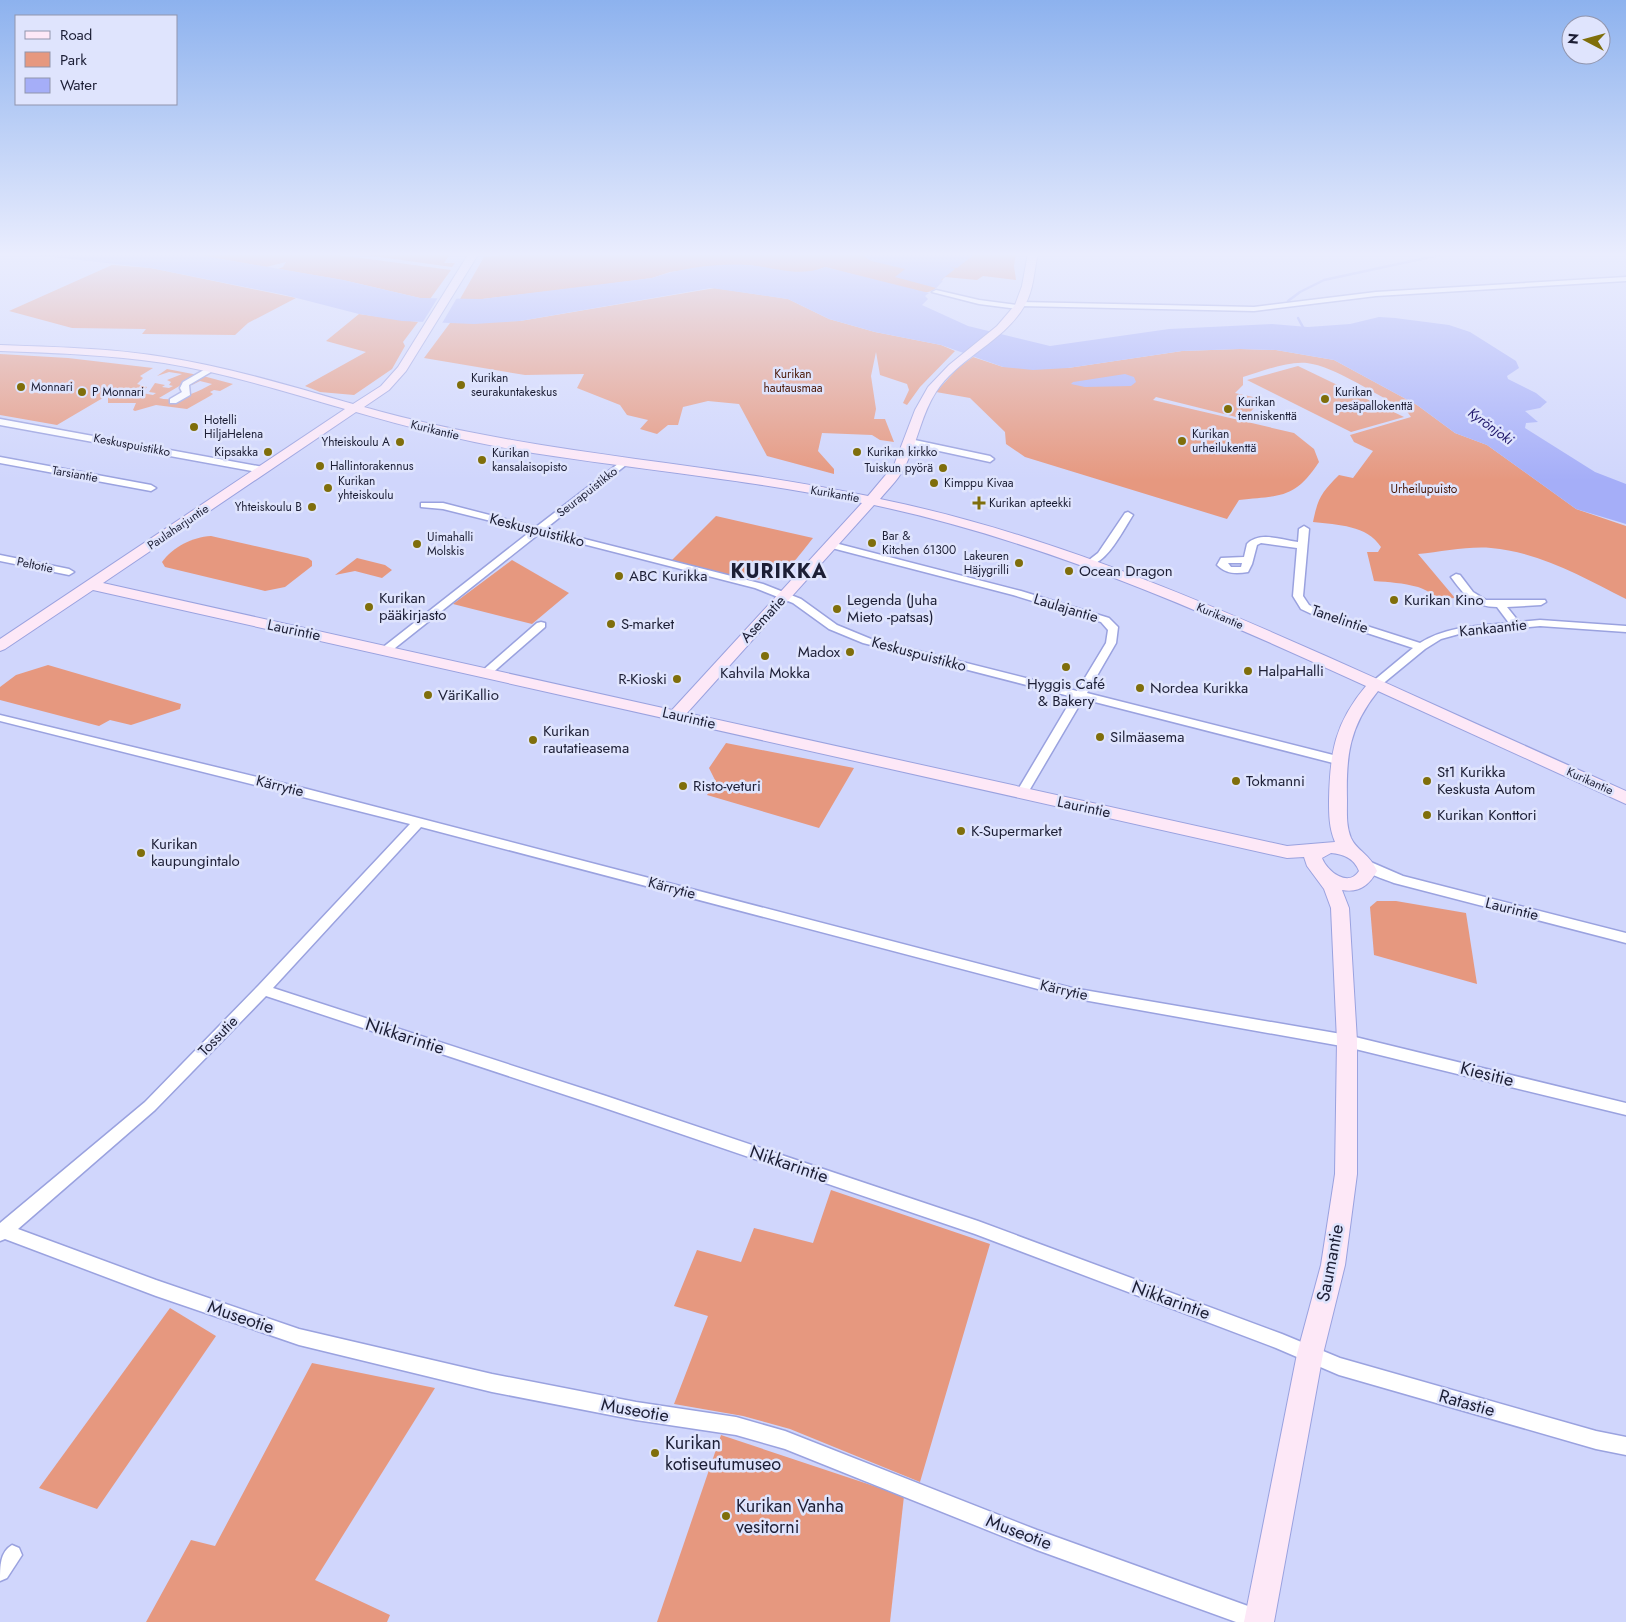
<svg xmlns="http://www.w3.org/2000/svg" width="1626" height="1622" viewBox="0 0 1626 1622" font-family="Jost,sans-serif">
  <rect width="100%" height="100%" fill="#d0d6fc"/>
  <g fill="#e6987f">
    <polygon points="187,253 324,253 451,270 430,299 420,298 343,280 278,269 283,267 286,262 266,267"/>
    <polygon points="351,253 451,253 444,263 455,263 452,267"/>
    <path d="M517,253H1016L1014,266L1016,280L983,276L977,280L945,277C939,282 939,291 923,293L825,267L812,272H784L750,265H722L670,272L652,278L585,287L482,299H460L484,257Z"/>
    <polygon points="112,265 151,268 296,298 248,323 235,335 142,334 146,329 72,328 9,311"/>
    <polygon points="715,288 788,299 829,319 875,332 941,345 955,351 920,387 907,405 903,403 909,390 907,384 880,375 876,352 871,376 876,409 874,419 885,419 894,442 880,440 872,435 822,433 818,451 834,469 834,474 767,456 739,404 708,401 683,407 678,425 668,425 657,434 640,429 648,420 627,415 620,405 577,388 584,374 525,375 424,358 450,323 520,321"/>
    <polygon points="359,314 418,322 403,342 405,346 392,369 354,395 320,392 305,386 366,352 326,341"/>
    <path d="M1240,349L1276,350L1334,360L1417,405L1455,433L1487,445L1576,509L1626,526V599C1583,577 1539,552 1491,548C1468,546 1442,552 1418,554L1455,598C1434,600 1435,593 1418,587C1403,583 1389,582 1374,581L1367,552H1378L1381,547C1367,525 1338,525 1313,522C1318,497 1322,492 1339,475L1353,478L1373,451L1354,442L1350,435L1411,417L1406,410C1380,397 1334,366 1307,363C1287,361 1263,371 1243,377V385L1235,393L1262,399L1244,419L1156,397L1153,400L1294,433L1314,449L1319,462C1294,500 1280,495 1239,500L1227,519L1025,457L1006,444L1005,432L970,398L936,392L958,368L973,357L1003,367L1068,368L1182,351Z"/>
    <path d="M0,354L68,358L153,368L140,376L143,378L137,384L147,387L142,393L153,395L156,393L149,392L155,383L165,385L162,387L169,388L173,386L169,385L171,382L167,380L182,374L169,372L157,376L167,369L198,375L159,398C176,403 197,392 212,384L200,381L192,385L193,382L203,376L233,384L220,391L214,390L210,392L213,394L210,396L187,409L156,405L135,411L133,410L136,403H108V398L113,392L57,425L0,415Z"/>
    <polygon points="1298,366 1404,417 1351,432 1247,380"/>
    <path d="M716,516L813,538C805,548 789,570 779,575C754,588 699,567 672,560Z"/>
    <path d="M211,536L308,558L312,561V566L285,587L265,591L165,567L162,562C173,547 192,537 211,536Z"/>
    <polygon points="357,558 385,565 392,570 382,578 355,571 335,575"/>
    <polygon points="512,560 569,593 532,624 453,604"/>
    <polygon points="48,665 181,704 180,709 131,725 110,720 99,726 0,700 0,687 16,675"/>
    <polygon points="726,743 854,768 819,828 707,795 716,782 709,768"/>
    <polygon points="1377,901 1396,901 1466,913 1477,984 1374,955 1370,907"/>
    <polygon points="831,1190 990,1244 920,1482 790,1429 743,1416 674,1404 708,1316 674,1306 697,1250 741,1262 754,1228 813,1243"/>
    <polygon points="170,1308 216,1336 97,1509 39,1488"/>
    <polygon points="312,1363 435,1388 315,1580 390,1615 387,1622 146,1622 191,1540 215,1546"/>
    <polygon points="721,1435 904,1496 890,1622 657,1622"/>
  </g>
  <g fill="#a5aef8">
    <path d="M17,253H187L343,280L420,298L482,299L652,278C681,268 717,263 748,265C775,267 798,278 825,267L929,293L925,296L928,299L922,305L968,326L1050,346L1169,329L1272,324L1308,327L1350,324L1379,317L1395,318L1449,325L1470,332L1516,361L1519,368L1507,376L1508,379L1536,393L1547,402L1540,408L1525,411L1538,422L1526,423L1525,428L1595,472L1626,484V524L1576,509L1487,445L1455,433L1417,405L1334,360L1276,350L1240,349L1182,351L1068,368L1033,370L1003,367L941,345L875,332L829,319L788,299L711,288L520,321L474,324L402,321L359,314L285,295L151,268Z"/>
    <polygon points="860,253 976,253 957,268 951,267 955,269 941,280 943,281 936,288 895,277 905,269 871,261"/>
    <polygon points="1125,374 1134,377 1136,382 1131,386 1085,387 1071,384 1073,382"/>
  </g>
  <polygon fill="#d0d6fc" points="439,296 458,296 441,325 421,325"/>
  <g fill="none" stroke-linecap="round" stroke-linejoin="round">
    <g stroke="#a5aef8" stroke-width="2.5">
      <polyline points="1288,301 1300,292 1324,280 1449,253"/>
      <polyline points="1298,318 1304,329"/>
    </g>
    <defs>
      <g id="street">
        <polygon points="1626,277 1626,281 1376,296 1254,311 1021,306 1018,309 979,304 932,292 936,290 979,300 1017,305 1020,302 1254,307 1376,292"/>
        <polygon points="209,367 216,369 189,385 190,395 176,403 170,403 170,399 182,392 180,388 183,382"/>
        <polygon points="0,419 263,467 267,470 263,473 0,425"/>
        <polygon points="910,439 990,456 994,459 990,462 907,444 907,440"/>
        <polygon points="0,457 151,485 156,488 151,491 0,463"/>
        <polygon points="623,460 626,461 626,465 545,529 763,584 801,599 837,625 871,639 1077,691 1106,643 1108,630 1101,622 1013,595 828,547 826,545 831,542 1021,591 1109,618 1118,627 1116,643 1087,693 1341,757 1343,760 1337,764 1083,699 1026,796 1018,796 1016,793 1073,697 863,643 829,629 793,603 755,588 540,533 390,652 382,652 381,650 382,648 531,531 443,509 421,507 421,503 443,503 536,527"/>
        <path d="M1128,512L1133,515C1125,527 1105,567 1089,564V560L1098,553L1125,513Z"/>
        <path d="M1304,526L1309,529L1303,596L1309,605L1326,613L1420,643C1447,626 1478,626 1509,623L1497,607C1474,607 1464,595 1451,577L1456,574L1460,575L1473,592L1486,600H1545L1546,602L1541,605L1507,607L1519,622L1540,620L1626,626V632L1540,626L1459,634L1441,639L1425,649L1380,686H1372L1370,684L1372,682L1413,648L1318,617L1301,609L1293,596L1297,548L1261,543L1257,545L1252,564L1248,572C1236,574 1226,574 1217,565L1221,558L1244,557L1247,544C1260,531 1282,540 1298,542L1299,529ZM1228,563H1242L1241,567H1231Z"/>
        <polygon points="0,555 69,569 74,572 69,575 0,561"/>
        <polygon points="541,622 545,623 545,627 490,675 482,675 480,673 482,671 537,623"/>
        <polygon points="0,715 307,789 1072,988 1347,1035 1626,1103 1626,1115 1347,1047 1072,998 421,827 273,988 606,1096 978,1221 1282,1334 1340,1358 1596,1431 1626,1437 1626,1455 1596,1449 1339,1375 1276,1348 975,1234 596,1105 266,996 155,1110 18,1229 156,1280 299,1329 492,1374 636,1402 736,1417 785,1431 1037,1530 1259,1610 1266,1613 1269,1622 1236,1622 1037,1550 785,1449 736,1435 636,1420 492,1392 299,1345 156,1296 5,1239 0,1241 0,1223 145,1102 258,986 410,824 0,721"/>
        <path d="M1366,860L1403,876L1626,933V943L1394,883C1382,878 1367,875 1359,864L1361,861Z"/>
        <path d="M12,1545L19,1548L22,1555L7,1578L0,1581C0,1566 0,1552 12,1545Z"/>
      </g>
      <path id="secondary" d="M469,253H479L406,371L389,390L364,407C529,454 700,461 868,496L894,465L915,410L928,387L949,365L997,326L1015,305L1022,286L1028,253H1038C1034,270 1034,289 1025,305C1004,342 959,357 936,392C922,413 918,440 907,462C901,477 890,487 880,499C1036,531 1182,592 1328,657C1427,701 1526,747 1626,791V804L1378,691C1349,727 1346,756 1347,800C1347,813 1346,826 1351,838C1357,851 1370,854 1377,871C1369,885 1360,893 1342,890L1349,908L1357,1041V1174L1345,1265L1323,1354L1274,1622H1244L1297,1354L1321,1265L1335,1174L1337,1041L1331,908L1324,889L1307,866L1304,857L1287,858L93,590L5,649L0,651V639L345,409C286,392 226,373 164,363C110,355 55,353 0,351V345C55,347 110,348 164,357C228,367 291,386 353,404L381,386L398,367ZM356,412C414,429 473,443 533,453C642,470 753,480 862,503L672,710L103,583ZM874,505C1047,542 1206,613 1366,686C1335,723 1330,752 1329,800C1329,814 1329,828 1335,842L1287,846L687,713ZM1331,853C1343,854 1354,858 1359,871C1348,888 1327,871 1322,858Z"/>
    </defs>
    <use href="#street" stroke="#9aa2df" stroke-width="3"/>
    <use href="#secondary" stroke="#9aa2df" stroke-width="2"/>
    <use href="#street" fill="#fff" fill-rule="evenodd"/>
    <use href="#secondary" fill="#fde8f7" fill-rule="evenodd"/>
  </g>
  <linearGradient id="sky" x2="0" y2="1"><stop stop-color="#8db2ee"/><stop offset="0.53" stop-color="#eaedfe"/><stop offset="1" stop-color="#eaedfe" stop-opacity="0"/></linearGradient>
  <rect width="1626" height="480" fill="url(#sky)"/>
  <g fill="#7f6e0b" stroke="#dfe4fd" stroke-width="2">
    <circle cx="461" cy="385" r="5"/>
    <circle cx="21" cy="387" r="5"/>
    <circle cx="82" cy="392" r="5"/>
    <circle cx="1325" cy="399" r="5"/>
    <circle cx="1228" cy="409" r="5"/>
    <circle cx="194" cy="427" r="5"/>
    <circle cx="1182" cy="441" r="5"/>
    <circle cx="400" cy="442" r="5"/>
    <circle cx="268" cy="452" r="5"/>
    <circle cx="857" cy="452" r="5"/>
    <circle cx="482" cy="460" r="5"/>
    <circle cx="320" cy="466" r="5"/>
    <circle cx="943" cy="468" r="5"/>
    <circle cx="934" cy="483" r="5"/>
    <circle cx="328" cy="488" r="5"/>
    <path d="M976.5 495.5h5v5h5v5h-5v5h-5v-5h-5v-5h5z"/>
    <circle cx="312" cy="507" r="5"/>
    <circle cx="872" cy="543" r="5"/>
    <circle cx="417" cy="544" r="5"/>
    <circle cx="1019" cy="563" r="5"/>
    <circle cx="1069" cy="571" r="5"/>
    <circle cx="619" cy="576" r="5"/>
    <circle cx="1394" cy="600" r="5"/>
    <circle cx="369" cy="607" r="5"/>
    <circle cx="837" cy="609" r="5"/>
    <circle cx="611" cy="624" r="5"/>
    <circle cx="850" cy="652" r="5"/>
    <circle cx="765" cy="656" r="5"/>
    <circle cx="1066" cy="667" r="5"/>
    <circle cx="1248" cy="671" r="5"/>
    <circle cx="677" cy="679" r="5"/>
    <circle cx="1140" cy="688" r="5"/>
    <circle cx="428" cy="695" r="5"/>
    <circle cx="1100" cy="737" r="5"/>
    <circle cx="533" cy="740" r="5"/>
    <circle cx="1236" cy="781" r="5"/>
    <circle cx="1427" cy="781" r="5"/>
    <circle cx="683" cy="786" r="5"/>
    <circle cx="1427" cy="815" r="5"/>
    <circle cx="961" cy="831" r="5"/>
    <circle cx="141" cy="853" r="5"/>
    <circle cx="655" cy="1453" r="5"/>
    <circle cx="726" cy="1516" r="5"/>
  </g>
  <g text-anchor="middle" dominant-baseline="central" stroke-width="5" stroke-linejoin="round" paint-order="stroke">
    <g font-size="12" fill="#4a1807" stroke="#dfe4fd">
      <text x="793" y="374">Kurikan<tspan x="793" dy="14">hautausmaa</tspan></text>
      <text x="1424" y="489">Urheilupuisto</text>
    </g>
    <g font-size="12" fill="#1c1e35" stroke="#dfe4fd" text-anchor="start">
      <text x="471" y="378">Kurikan<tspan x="471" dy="14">seurakuntakeskus</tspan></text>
      <text x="31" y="387">Monnari</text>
      <text x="92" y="392">P Monnari</text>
      <text x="1335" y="392">Kurikan<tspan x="1335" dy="14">pesäpallokenttä</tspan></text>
      <text x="1238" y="402">Kurikan<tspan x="1238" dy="14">tenniskenttä</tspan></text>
      <text x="204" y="420">Hotelli<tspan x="204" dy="14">HiljaHelena</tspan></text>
      <text x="1192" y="434">Kurikan<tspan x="1192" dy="14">urheilukenttä</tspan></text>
      <text x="390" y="442" text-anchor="end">Yhteiskoulu A</text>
      <text x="258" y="452" text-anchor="end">Kipsakka</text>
      <text x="867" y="452">Kurikan kirkko</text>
      <text x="492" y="453">Kurikan<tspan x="492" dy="14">kansalaisopisto</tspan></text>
      <text x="330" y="466">Hallintorakennus</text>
      <text x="933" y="468" text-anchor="end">Tuiskun pyörä</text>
      <text x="338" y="481">Kurikan<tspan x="338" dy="14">yhteiskoulu</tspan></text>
      <text x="944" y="483">Kimppu Kivaa</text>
      <text x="989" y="503">Kurikan apteekki</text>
      <text x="302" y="507" text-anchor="end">Yhteiskoulu B</text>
      <text x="882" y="536">Bar &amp;<tspan x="882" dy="14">Kitchen 61300</tspan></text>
      <text x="427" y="537">Uimahalli<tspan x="427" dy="14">Molskis</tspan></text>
      <text x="1009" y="556" text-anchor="end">Lakeuren<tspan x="1009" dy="14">Häjygrilli</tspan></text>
    </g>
    <g font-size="12" fill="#1c1e35" stroke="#dfe4fd">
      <text transform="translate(435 430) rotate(14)">Kurikantie</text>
      <text transform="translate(132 445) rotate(11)">Keskuspuistikko</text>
      <text transform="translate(75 474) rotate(10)">Tarsiantie</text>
      <text transform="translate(587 492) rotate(-38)">Seurapuistikko</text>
      <text transform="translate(835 494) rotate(10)">Kurikantie</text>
      <text transform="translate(178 527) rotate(-34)">Paulaharjuntie</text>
      <text transform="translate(35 565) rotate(12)">Peltotie</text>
      <text transform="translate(1220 616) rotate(23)">Kurikantie</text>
      <text transform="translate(1590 781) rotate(24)">Kurikantie</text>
    </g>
    <g font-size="14" font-style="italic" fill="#21186c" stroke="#dfe4fd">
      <text transform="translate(1491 426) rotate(36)">Kyrönjoki</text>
    </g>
    <g font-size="15" fill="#1c1e35" stroke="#dfe4fd">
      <text transform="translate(537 530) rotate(14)">Keskuspuistikko</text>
      <text transform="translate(1066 608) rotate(17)">Laulajantie</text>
      <text transform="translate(763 619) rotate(-47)">Asematie</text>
      <text transform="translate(1340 619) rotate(19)">Tanelintie</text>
      <text transform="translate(1493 628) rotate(-6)">Kankaantie</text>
      <text transform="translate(294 630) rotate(12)">Laurintie</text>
      <text transform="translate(919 654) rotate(15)">Keskuspuistikko</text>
      <text transform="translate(689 718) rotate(13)">Laurintie</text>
      <text transform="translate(280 786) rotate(14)">Kärrytie</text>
      <text transform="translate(1084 807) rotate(12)">Laurintie</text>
      <text transform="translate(672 888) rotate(15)">Kärrytie</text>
      <text transform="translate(1512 909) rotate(14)">Laurintie</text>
      <text transform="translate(1064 990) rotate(13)">Kärrytie</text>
      <text transform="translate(218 1036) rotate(-46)">Tossutie</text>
    </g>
    <g font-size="15" fill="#1c1e35" stroke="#dfe4fd" text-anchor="start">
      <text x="1079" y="571">Ocean Dragon</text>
      <text x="629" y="576">ABC Kurikka</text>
      <text x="379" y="598">Kurikan<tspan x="379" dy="17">pääkirjasto</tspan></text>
      <text x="847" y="600">Legenda (Juha<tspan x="847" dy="17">Mieto -patsas)</tspan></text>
      <text x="1404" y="600">Kurikan Kino</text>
      <text x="621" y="624">S-market</text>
      <text x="840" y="652" text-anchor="end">Madox</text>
      <text x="1258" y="671">HalpaHalli</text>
      <text x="765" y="673" text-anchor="middle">Kahvila Mokka</text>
      <text x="667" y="679" text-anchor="end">R-Kioski</text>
      <text x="1066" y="684" text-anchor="middle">Hyggis Café<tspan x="1066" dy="17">&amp; Bakery</tspan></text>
      <text x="1150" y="688">Nordea Kurikka</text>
      <text x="438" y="695">VäriKallio</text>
      <text x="543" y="731">Kurikan<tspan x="543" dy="17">rautatieasema</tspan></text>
      <text x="1110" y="737">Silmäasema</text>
      <text x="1437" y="772">St1 Kurikka<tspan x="1437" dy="17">Keskusta Autom</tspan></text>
      <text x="1246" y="781">Tokmanni</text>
      <text x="693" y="786">Risto-veturi</text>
      <text x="1437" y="815">Kurikan Konttori</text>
      <text x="971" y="831">K-Supermarket</text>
      <text x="151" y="844">Kurikan<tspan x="151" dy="17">kaupungintalo</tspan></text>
    </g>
    <g font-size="18" fill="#1c1e35" stroke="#dfe4fd">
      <text transform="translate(405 1036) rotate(18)">Nikkarintie</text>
      <text transform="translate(1487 1074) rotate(14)">Kiesitie</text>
      <text transform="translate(789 1164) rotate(19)">Nikkarintie</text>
      <text transform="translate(1330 1263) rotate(-79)">Saumantie</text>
      <text transform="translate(1171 1300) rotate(20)">Nikkarintie</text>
      <text transform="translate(241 1317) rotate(19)">Museotie</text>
      <text transform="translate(1467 1403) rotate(16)">Ratastie</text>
      <text transform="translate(635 1410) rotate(10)">Museotie</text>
      <text transform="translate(1019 1532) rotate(21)">Museotie</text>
    </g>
    <g font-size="18" fill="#1c1e35" stroke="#dfe4fd" text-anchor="start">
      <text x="665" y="1443">Kurikan<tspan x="665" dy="21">kotiseutumuseo</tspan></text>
      <text x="736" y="1506">Kurikan Vanha<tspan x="736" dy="21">vesitorni</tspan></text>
    </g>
    <g font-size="20" font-weight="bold" letter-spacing="1" fill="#1c1e35" stroke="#dfe4fd">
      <text x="779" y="571">KURIKKA</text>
    </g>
  </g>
  <rect x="15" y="15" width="162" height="90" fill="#dfe4fd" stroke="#9195ad"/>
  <rect x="25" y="31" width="25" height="8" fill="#fde8f7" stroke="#9195ad"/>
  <text x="60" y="40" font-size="15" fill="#1c1e35">Road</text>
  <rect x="25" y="52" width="25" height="15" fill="#e6987f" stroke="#9195ad"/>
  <text x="60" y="65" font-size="15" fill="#1c1e35">Park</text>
  <rect x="25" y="78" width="25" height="15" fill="#a5aef8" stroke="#9195ad"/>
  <text x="60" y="90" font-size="15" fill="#1c1e35">Water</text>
  <g transform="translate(1586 40) rotate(276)"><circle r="24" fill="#dfe4fd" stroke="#9195ad"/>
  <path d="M0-4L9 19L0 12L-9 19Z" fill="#7f6e0b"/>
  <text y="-8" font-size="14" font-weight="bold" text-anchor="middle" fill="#1c1e35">N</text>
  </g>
</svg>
